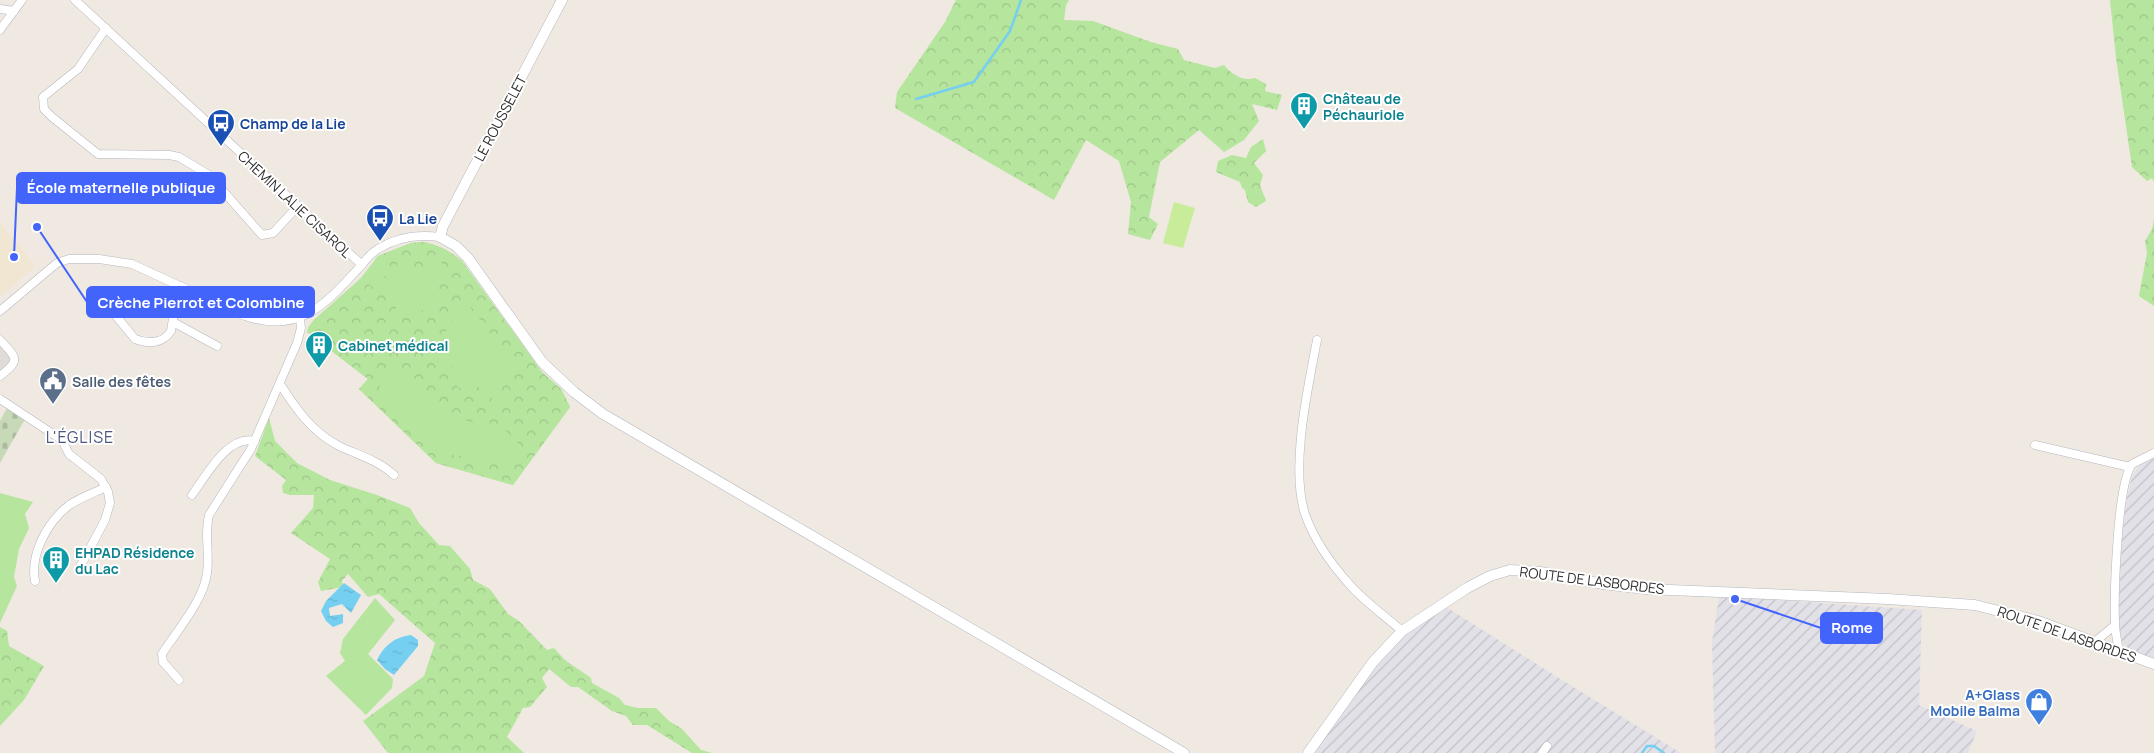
<svg xmlns="http://www.w3.org/2000/svg" width="2154" height="753" viewBox="0 0 2154 753" font-family="Manrope,sans-serif">
  <defs>
    <pattern id="industrial-furrows" width="10" height="10" patternUnits="userSpaceOnUse" patternTransform="scale(1.25)"><rect width="10" height="10" fill="#e3e1e8"/><path d="M-1 1l2-2M0 10L10 0M9 11l2-2" fill="none" stroke="#c3c1c7"/></pattern>
    <pattern id="forest-crowns" width="20" height="18" patternUnits="userSpaceOnUse" patternTransform="scale(1.25)"><rect width="20" height="18" fill="#b6e59e"/><path d="M2 6a3 3 0 1 1 6 0M12 15a3 3 0 1 1 6 0" fill="none" stroke="#9dc588"/></pattern>
    <pattern id="cemetery-stones" width="16" height="16" patternUnits="userSpaceOnUse" patternTransform="scale(1.25)"><rect width="16" height="16" fill="#c8d9b8"/><path d="M2 7V4a2 2 0 0 1 4 0v3zM10 15v-3a2 2 0 0 1 4 0v3z" fill="#acbb9e"/></pattern>
    <pattern id="water-ripples" width="26" height="14" patternUnits="userSpaceOnUse" patternTransform="scale(1.25)"><rect width="26" height="14" fill="#75cff0"/><path d="M2 4q2-2 4 0t4 0M15 11q2-2 4 0t4 0" fill="none" stroke="#66b2ce"/></pattern>
  </defs>
  <rect width="100%" height="100%" fill="#efe9e1"/>
  <g fill="url(#industrial-furrows)">
    <polygon points="2154,458 2154,660 2130,650 2123,643 2118,627 2121,546 2126,502 2132,476 2141,464"/>
    <polygon points="1719,596 1922,610 1919,705 1977,731 1968,753 1715,753 1712,643"/>
    <polygon points="1443,605 1562,680 1681,753 1315,753 1361,684 1388,650 1411,628"/>
  </g>
  <polygon fill="#f0e6d1" points="0,223 35,266 2,296 0,295"/>
  <g fill="#b6e59e">
    <path d="M423,242C439,245 450,251 462,261L542,372L561,389L570,407L513,485L436,463L359,389L368,379L307,332L309,326L314,320L360,279L378,256L411,243Z"/>
    <polygon points="0,493 33,502 25,514 29,528 19,549 14,577 17,586 0,623"/>
    <polygon points="375,598 395,620 368,654 393,679 392,688 366,715 326,676 345,661 340,653 343,639"/>
  </g>
  <g fill="url(#forest-crowns)" fill-rule="evenodd">
    <path d="M956,0H1069L1066,5L1064,20L1093,21L1151,42L1178,49L1184,60L1215,68L1224,65C1231,74 1243,82 1255,78L1266,84L1265,91L1282,95L1277,110L1252,104L1259,121L1244,140L1224,152L1199,130L1160,162L1149,217L1158,224L1150,240L1128,234L1131,202L1119,161L1086,140L1054,200L895,108L897,92L945,22Z"/>
    <polygon points="2110,0 2154,0 2154,182 2152,178 2147,181 2132,167 2116,58"/>
    <polygon points="1263,139 1266,151 1254,163 1263,175 1260,185 1266,201 1256,207 1248,202 1245,190 1242,188 1240,182 1216,172 1218,161 1232,155 1246,158 1251,147"/>
    <polygon points="2154,219 2154,306 2139,296 2147,253 2145,241 2152,229"/>
    <path d="M423,242C439,245 450,251 462,261L542,372L561,389L570,407L513,485L436,463L359,389L368,379L307,332L309,326L314,320L360,279L374,288H383L394,292L400,302L395,310C408,320 429,309 438,298L436,286L438,276H443L445,267L438,259L435,266L419,277C415,269 408,269 403,262L397,264L399,275L386,282L380,278L385,276L391,267L385,261L375,259L378,256L411,243ZM466,300L476,317L489,325L490,334L501,341L500,349L503,355L513,359L520,370L511,375L513,381L511,387L501,380L492,384L495,394L500,400L497,402L492,399L490,392L480,389L475,383L470,387L475,394L472,396L467,389L459,388L455,382L456,371L448,362L435,363L441,339L455,317L464,315L463,302ZM396,359L401,365L398,375L438,408L456,418L506,431L525,450L511,471L486,459L443,454L420,438L395,415L397,410L393,405H387L378,396L383,370L395,369Z"/>
    <polygon points="269,418 275,441 297,463 330,480 377,495 410,508 419,523 439,545 450,546 470,569 473,580 490,589 508,614 519,621 547,650 554,648 565,660 591,678 592,683 619,698 625,705 638,708 656,708 669,721 681,728 701,750 712,753 692,753 647,725 633,725 626,716 612,711 578,687 571,687 549,669 542,678 547,687 530,707 523,708 507,737 524,753 388,753 363,721 424,676 435,643 379,594 368,597 348,574 342,581 343,587 321,591 318,582 330,559 291,533 313,508 314,495 290,495 283,493 282,486 286,480 255,456"/>
    <polygon points="0,627 7,631 9,646 44,666 24,700 0,726"/>
  </g>
  <polygon fill="url(#cemetery-stones)" points="7,408 25,419 0,463 0,421"/>
  <polygon fill="#c9ec9a" points="1174,202 1195,208 1183,248 1163,243"/>
  <polygon fill="#dfdcd8" points="0,343 11,354 11,363 0,371"/>
  <g fill="url(#water-ripples)">
    <polygon points="344,583 361,595 351,613 342,604 329,608 330,616 343,614 343,623 333,627 326,621 321,611 326,601"/>
    <path d="M411,635L418,640V646L394,675L385,669L377,660C384,645 395,637 411,635Z"/>
  </g>
  <g fill="none" stroke-linecap="round" stroke-linejoin="round">
    <g stroke="#75cff0" stroke-width="2.5">
      <polyline points="916,99 974,82 1010,31 1021,0"/>
      <polyline points="1642,753 1647,746 1654,746 1664,753"/>
    </g>
    <defs>
      <g id="minor">
        <polyline points="75,0 362,265"/>
        <polyline points="0,9 14,11"/>
        <polyline points="106,28 78,69 43,97 44,109 52,117 98,154 169,155 179,157 209,175 262,235 273,233 297,207"/>
        <polyline points="0,30 22,0"/>
        <path d="M107,305L135,339C148,344 163,344 171,331L176,300L181,286"/>
        <path d="M0,311L57,263L69,259H99L132,264L245,316C297,334 323,307 356,271C363,264 369,254 378,249C397,237 418,234 440,237"/>
        <polyline points="173,322 217,346"/>
        <path d="M0,340C17,358 21,360 0,376"/>
        <path d="M1317,340C1308,388 1290,467 1305,514C1314,540 1332,565 1350,585C1365,602 1385,616 1402,631"/>
        <path d="M280,384C296,409 312,432 339,446C358,455 378,460 394,475"/>
        <polyline points="0,399 62,440 69,454 101,479 108,492 110,503 105,520 80,567"/>
        <polyline points="2035,445 2130,467"/>
        <path d="M192,495C206,476 228,434 255,441"/>
        <path d="M35,581C30,554 47,523 68,506C79,498 94,493 106,487"/>
        <polyline points="2096,641 2115,625"/>
        <path d="M2117,649L2118,646C2117,639 2115,631 2115,623C2114,595 2117,484 2132,464L2154,453"/>
        <path d="M179,680L163,662L162,654C176,632 204,600 207,573C210,553 204,535 209,515L251,449L297,343L301,328L300,319"/>
        <polyline points="1542,753 1547,746"/>
      </g>
      <g id="tertiary">
        <polyline points="562,0 443,226 440,237 456,246 468,258 542,362 574,392 603,414 1184,753"/>
        <polyline points="1308,753 1373,662 1402,631 1467,588 1490,576 1510,570 1540,572 1603,584 1646,589 1888,599 1975,605 2038,621 2154,664"/>
      </g>
    </defs>
    <use href="#minor" stroke="#b4b7c1" stroke-width="9"/>
    <use href="#tertiary" stroke="#b4b7c1" stroke-width="11"/>
    <use href="#minor" stroke="#fff" stroke-width="8"/>
    <use href="#tertiary" stroke="#fff" stroke-width="10"/>
  </g>
  <defs>
    <symbol id="building-pin" viewBox="-11 -11 22 30"><path d="M0 17L-7.5 6A9.5 9.5 0 1 1 7.5 6Z" fill="#0f9aa8" stroke="#fff"/><path d="M-4-6H4V6H1V3H-1V6H-4ZM-2.5-4.3h1.7v1.8h-1.7ZM.8-4.3h1.7v1.8H.8ZM-2.5-1h1.7V.8h-1.7ZM.8-1h1.7V.8H.8Z" fill="#fff"/></symbol>
    <symbol id="bus-pin" viewBox="-11 -11 22 30"><path d="M0 17L-7.5 6A9.5 9.5 0 1 1 7.5 6Z" fill="#1a4fb4" stroke="#fff"/><path d="M-5-6H5V4H4V6H2V4H-2V6H-4V4H-5ZM-3.5-4V0h7V-4ZM-3.5 1.2v1.5H-2V1.2ZM2 1.2v1.5H3.5V1.2Z" fill="#fff"/></symbol>
    <symbol id="civic-pin" viewBox="-11 -11 22 30"><path d="M0 17L-7.5 6A9.5 9.5 0 1 1 7.5 6Z" fill="#5c6f8a" stroke="#fff"/><path d="M-.6-6.5H3V-4.5H.6V-3L4-1V1h2V6H-6V1h2V-1L-.6-3ZM-1.2 2.5V6h2.4V2.5Z" fill="#fff"/></symbol>
    <symbol id="shop-pin" viewBox="-11 -11 22 30"><path d="M0 17L-7.5 6A9.5 9.5 0 1 1 7.5 6Z" fill="#3f7fe0" stroke="#fff"/><path d="M-5-2.5h2.3a2.7 3.5 0 0 1 5.4 0H5L5.5 6h-11ZM-1.5-2.5h3a1.5 2.3 0 0 0-3 0Z" fill="#fff"/></symbol>
  </defs>
  <g fill-rule="evenodd">
    <use href="#building-pin" x="1288" y="90" width="32" height="43"/>
    <use href="#bus-pin" x="205" y="107" width="32" height="43"/>
    <use href="#bus-pin" x="364" y="202" width="32" height="43"/>
    <use href="#building-pin" x="303" y="329" width="32" height="43"/>
    <use href="#civic-pin" x="37" y="365" width="32" height="43"/>
    <use href="#building-pin" x="40" y="544" width="32" height="43"/>
    <use href="#shop-pin" x="2023" y="686" width="32" height="43"/>
  </g>
  <g text-anchor="middle" dominant-baseline="central" stroke-width="4" stroke-linejoin="round" paint-order="stroke">
    <g font-size="14" font-weight="bold" fill="#0d838f" stroke="#fff" text-anchor="start">
      <text x="1323" y="98">Château de<tspan x="1323" dy="16">Péchauriole</tspan></text>
      <text x="338" y="345">Cabinet médical</text>
      <text x="75" y="552">EHPAD Résidence<tspan x="75" dy="16">du Lac</tspan></text>
    </g>
    <g font-size="14" fill="#2e2e2e" stroke="#fff">
      <text transform="translate(500 118) rotate(-62)">LE ROUSSELET</text>
      <text transform="translate(295 204) rotate(43)">CHEMIN LALIE CISAROL</text>
      <text transform="translate(1592 580) rotate(7)">ROUTE DE LASBORDES</text>
      <text transform="translate(2067 634) rotate(19)">ROUTE DE LASBORDES</text>
    </g>
    <g font-size="14" font-weight="bold" fill="#164399" stroke="#fff" text-anchor="start">
      <text x="240" y="123">Champ de la Lie</text>
      <text x="399" y="218">La Lie</text>
    </g>
    <g font-size="14" font-weight="bold" fill="#4e5e75" stroke="#fff" text-anchor="start">
      <text x="72" y="381">Salle des fêtes</text>
    </g>
    <g font-size="14" font-weight="bold" fill="#366cbe" stroke="#fff" text-anchor="end">
      <text x="2020" y="694">A+Glass<tspan x="2020" dy="16">Mobile Balma</tspan></text>
    </g>
    <g font-size="16" letter-spacing="1" fill="#4d5680" stroke="#fff">
      <text x="80" y="437">L'ÉGLISE</text>
    </g>
  </g>
  <path fill="none" stroke="#4264fb" stroke-width="2" d="M14 257L17 188M37 227L87 302M1735 599L1821 628"/>
  <g fill="#4264fb" stroke="#fff" stroke-width="2">
    <circle cx="14" cy="257" r="5"/>
    <circle cx="37" cy="227" r="5"/>
    <circle cx="1735" cy="599" r="5"/>
  </g>
  <g fill="#4264fb" stroke="#4264fb" stroke-width="2">
    <rect x="17" y="173" width="208" height="30" rx="5"/>
    <rect x="87" y="287" width="227" height="30" rx="5"/>
    <rect x="1821" y="613" width="61" height="30" rx="5"/>
  </g>
  <g font-size="15" text-anchor="middle" font-weight="bold" fill="#fff">
    <text x="121" y="193">École maternelle publique</text>
    <text x="201" y="308">Crèche Pierrot et Colombine</text>
    <text x="1852" y="633">Rome</text>
  </g>
</svg>
